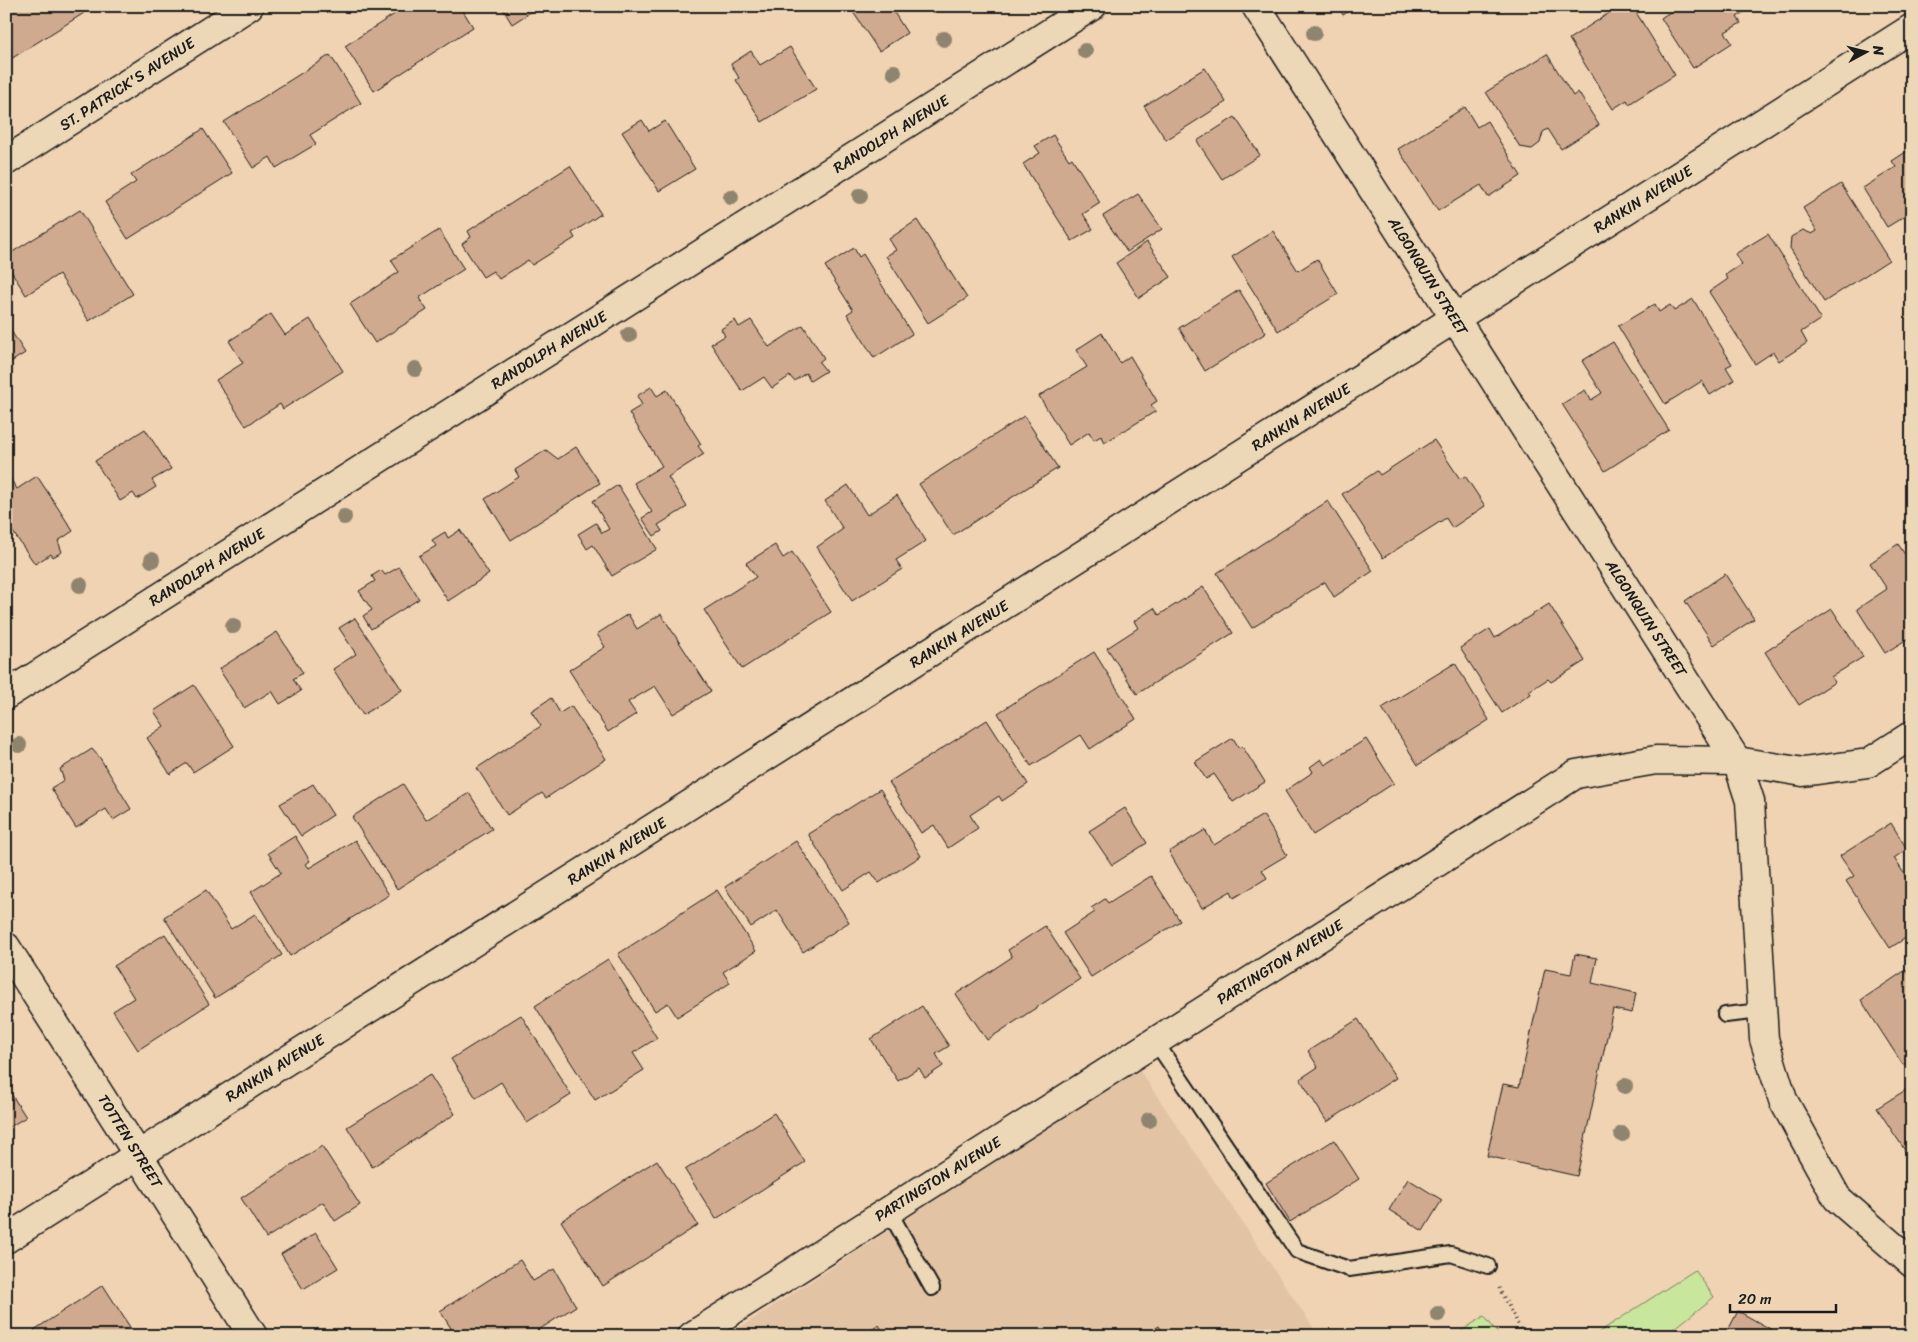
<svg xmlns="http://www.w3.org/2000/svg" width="1918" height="1342" viewBox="0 0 1918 1342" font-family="Sriracha,sans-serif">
  <rect width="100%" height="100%" fill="#f0d3b2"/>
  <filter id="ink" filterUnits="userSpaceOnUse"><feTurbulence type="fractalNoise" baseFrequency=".02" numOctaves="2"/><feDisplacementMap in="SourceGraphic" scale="10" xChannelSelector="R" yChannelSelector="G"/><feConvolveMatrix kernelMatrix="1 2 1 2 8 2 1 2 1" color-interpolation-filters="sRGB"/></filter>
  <g filter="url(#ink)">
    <polygon fill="#e2c4a4" points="1138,1068 1319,1336 727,1336"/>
    <g fill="#c9e69d" stroke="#72815c">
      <polygon points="1695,1270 1714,1297 1665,1336 1593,1336"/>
      <polygon points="1484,1316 1500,1336 1454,1336"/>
    </g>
    <g fill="#d0aa8e" stroke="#1c1c1c">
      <polygon points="6,6 80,6 84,13 6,62"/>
      <polygon points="407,6 460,6 473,27 374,91 345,46"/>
      <polygon points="501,6 540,6 512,24"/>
      <polygon points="849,6 890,6 907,33 879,51"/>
      <polygon points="1338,6 1357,6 1343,15"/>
      <polygon points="1620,6 1632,6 1675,75 1629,104 1627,100 1613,109 1569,39"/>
      <polygon points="1679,6 1753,6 1737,17 1741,23 1725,32 1732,43 1693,68 1661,18"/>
      <polygon points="790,47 816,89 762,122 736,80 739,78 731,64 751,51 760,65"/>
      <polygon points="1547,54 1573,96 1578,92 1599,125 1561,149 1548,129 1543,132 1540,143 1532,149 1520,147 1486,92"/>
      <polygon points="330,55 361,103 310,135 316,144 276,168 270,157 253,168 224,122"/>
      <polygon points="1205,68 1226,102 1166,140 1144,106"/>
      <polygon points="1465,107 1477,127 1487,121 1521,176 1488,197 1481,185 1438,211 1398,149"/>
      <polygon points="1235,117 1260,155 1222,179 1197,141"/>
      <polygon points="642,120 649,131 665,121 695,169 659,191 622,132"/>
      <polygon points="203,129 232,173 128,239 105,202 136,182 131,175"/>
      <polygon points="1053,135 1069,160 1072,158 1100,203 1083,214 1093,229 1072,241 1023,164 1040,153 1035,146"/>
      <polygon points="1912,148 1912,226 1905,216 1887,227 1863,188 1896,167 1892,161"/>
      <polygon points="570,166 601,214 572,233 575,238 532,265 528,260 499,279 493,271 483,277 462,244 471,237 468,231"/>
      <polygon points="1841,184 1889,260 1824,302 1790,248 1791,237 1803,230 1812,234 1817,231 1803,208"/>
      <polygon points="1138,194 1162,229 1127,252 1103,216"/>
      <polygon points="80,210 133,294 89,321 59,274 26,295 6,263 6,256"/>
      <polygon points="917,220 967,298 928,323 886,256 896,250 889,239"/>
      <polygon points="439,230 464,269 419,298 427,310 375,343 350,304 399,272 391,260"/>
      <polygon points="1273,231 1298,271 1317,259 1338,294 1278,331 1232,257"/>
      <polygon points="1768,234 1821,319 1801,332 1807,343 1779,361 1773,352 1755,364 1709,292 1728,279 1725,275 1742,264 1735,254"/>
      <polygon points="1147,242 1171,277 1139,298 1116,263"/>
      <polygon points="854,248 859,257 863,254 912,334 874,358 847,314 853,310 825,266"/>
      <polygon points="1239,290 1266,333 1205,371 1179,328"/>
      <polygon points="1693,299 1732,364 1726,367 1734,380 1710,395 1702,381 1665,404 1618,326 1655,304 1659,312 1670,305 1674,311"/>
      <polygon points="271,314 285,335 310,319 343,371 283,409 280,404 246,426 216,380 243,363 229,341"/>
      <polygon points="735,320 739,327 751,320 769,347 803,325 824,358 819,362 826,371 810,381 806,373 794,381 790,376 772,388 764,377 742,391 711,344 725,336 721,329"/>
      <polygon points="6,323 25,353 6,365"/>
      <polygon points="1102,333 1120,363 1130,356 1157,401 1151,405 1156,411 1104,443 1101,436 1094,440 1089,432 1069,445 1039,396 1087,367 1076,350"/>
      <polygon points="1613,342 1669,430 1605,471 1562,404 1585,390 1591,400 1602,393 1582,361"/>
      <polygon points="651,387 657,396 667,390 701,444 698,446 704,454 668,477 687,507 658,525 662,531 654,536 642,518 652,512 634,483 662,466 629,413 642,405 637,396"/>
      <polygon points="1024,416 1058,468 953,535 919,484"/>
      <polygon points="145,429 171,469 152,480 156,487 137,499 133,493 120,501 95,461"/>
      <polygon points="1434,440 1460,479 1465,476 1485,506 1452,528 1446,518 1383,558 1342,494 1377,471 1380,475"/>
      <polygon points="576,447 600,483 511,540 485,499 519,477 515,470 546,450 558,459"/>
      <polygon points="37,476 73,531 58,541 62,552 53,557 51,554 35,564 6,522 6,479 9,477 17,489"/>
      <polygon points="618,485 657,549 612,576 593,545 587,549 578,534 596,523 602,533 609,529 593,501"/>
      <polygon points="848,485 867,515 897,495 926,541 896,560 902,569 852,601 817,547 843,529 825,501"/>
      <polygon points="1328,501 1373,571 1334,597 1325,582 1252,628 1217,573"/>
      <polygon points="460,530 489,574 448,601 419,556 436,546 432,540 445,532 448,538"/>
      <polygon points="1898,544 1912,565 1912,636 1885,653 1857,609 1887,589 1870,563"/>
      <polygon points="775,545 783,558 792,552 831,612 742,669 704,610 756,577 746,563"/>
      <polygon points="399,567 419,599 371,629 363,616 372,610 359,591 375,581 372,576 381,570 385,575"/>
      <polygon points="1725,574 1754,619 1714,645 1685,601"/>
      <polygon points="1203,587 1233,633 1137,694 1107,648 1138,628 1134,621 1154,608 1159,615"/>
      <polygon points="1549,604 1585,661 1551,682 1548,679 1529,691 1531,694 1502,713 1460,648 1490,629 1495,638"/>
      <polygon points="1832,609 1863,657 1831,677 1835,682 1799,705 1765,652"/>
      <polygon points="628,614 637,629 661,614 711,691 673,714 655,686 628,702 636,714 608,732 569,670 605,647 597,634"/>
      <polygon points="355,618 402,690 363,715 333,669 356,654 339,628"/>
      <polygon points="277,632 303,673 293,679 301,691 280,704 272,691 244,708 219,669"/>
      <polygon points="1094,652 1136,719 1090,749 1081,735 1031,766 998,713"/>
      <polygon points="1455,663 1489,720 1418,765 1382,708"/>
      <polygon points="194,685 234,746 193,772 187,763 170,774 147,738 164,726 154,711"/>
      <polygon points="551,698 560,713 571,706 606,759 546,798 542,793 507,815 477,768 541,726 531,711"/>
      <polygon points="987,720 1028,784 1002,801 999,796 970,815 978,828 948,848 934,825 921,833 889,782"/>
      <polygon points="1233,738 1239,748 1242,746 1265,782 1233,802 1214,774 1206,779 1195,762"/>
      <polygon points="1366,739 1394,783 1313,835 1285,791 1313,772 1310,767 1321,759 1325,765"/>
      <polygon points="92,749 100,758 131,809 113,820 106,809 76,828 51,788 64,780 60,769"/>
      <polygon points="313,784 333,815 301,836 280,804"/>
      <polygon points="403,784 426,820 469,793 492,829 397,889 352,817"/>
      <polygon points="880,789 921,856 879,883 871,872 843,890 808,834"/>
      <polygon points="1125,808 1147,843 1112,865 1089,831"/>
      <polygon points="1263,815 1287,855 1262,870 1267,878 1234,898 1231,891 1202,908 1169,852 1205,830 1214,845"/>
      <polygon points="1891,823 1907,849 1894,858 1912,886 1912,934 1890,948 1846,881 1854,876 1840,856"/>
      <polygon points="295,836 310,861 306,864 309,868 355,840 389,895 290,956 251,892 281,873 268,853"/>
      <polygon points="796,841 849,922 803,952 777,910 751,927 725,887"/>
      <polygon points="1151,876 1180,921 1091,977 1063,933 1095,912 1091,908 1105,899 1108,903"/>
      <polygon points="206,890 231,929 255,914 282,955 215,998 164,917"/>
      <polygon points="717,890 756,951 723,972 730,983 677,1017 668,1003 655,1011 618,954"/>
      <polygon points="1045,926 1080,979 987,1040 956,994 1012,957 1008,950"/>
      <polygon points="165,934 209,1004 138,1050 113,1011 134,998 114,966"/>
      <polygon points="1575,954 1597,958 1592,983 1636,993 1632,1013 1613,1009 1577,1176 1487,1156 1503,1084 1519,1087 1545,969 1571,974"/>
      <polygon points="608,959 657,1038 633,1053 644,1070 595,1100 535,1006"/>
      <polygon points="1906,970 1912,980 1912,1060 1903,1065 1861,1000"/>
      <polygon points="922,1006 949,1046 936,1054 943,1066 925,1078 919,1068 898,1081 871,1039"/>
      <polygon points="521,1015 571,1095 527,1123 501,1082 476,1098 451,1059"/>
      <polygon points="1358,1019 1396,1078 1327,1122 1300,1079 1318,1067 1308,1051"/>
      <polygon points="430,1075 455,1114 372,1167 347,1127"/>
      <polygon points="6,1086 26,1117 6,1129"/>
      <polygon points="1912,1086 1912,1161 1877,1108"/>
      <polygon points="774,1113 805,1162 716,1219 685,1170"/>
      <polygon points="1334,1140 1359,1179 1290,1222 1266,1183"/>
      <polygon points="322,1146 360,1205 335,1221 323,1202 266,1238 241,1198"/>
      <polygon points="657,1160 698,1225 603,1286 561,1221"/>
      <polygon points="1408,1179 1442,1200 1423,1231 1389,1210"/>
      <polygon points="316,1233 338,1268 303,1289 281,1254"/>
      <polygon points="520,1260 533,1281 554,1269 576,1306 529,1336 456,1336 440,1311"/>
      <polygon points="103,1285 135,1335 37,1336 34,1330"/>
      <polygon points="1738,1311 1783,1336 1725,1336"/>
      <polygon points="879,1325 886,1336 862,1336"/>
      <polygon points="1159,1326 1165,1336 1144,1336"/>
    </g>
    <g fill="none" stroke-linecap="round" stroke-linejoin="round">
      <defs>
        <g id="lane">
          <polyline points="1725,1015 1762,1011"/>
          <polyline points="1155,1041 1297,1251 1349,1269 1451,1254 1488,1266"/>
          <polyline points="889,1211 932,1288"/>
        </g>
        <g id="street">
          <polyline points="1256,6 1737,761 1750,801 1764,1039 1783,1100 1837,1198 1912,1263"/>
          <polyline points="6,161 249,6"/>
          <polyline points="6,695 1092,6"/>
          <polyline points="6,947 253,1336"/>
          <polyline points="6,1239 1912,28"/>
          <polyline points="692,1336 1576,774 1656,760 1737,761 1803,772 1868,763 1912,735"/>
        </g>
      </defs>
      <use href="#lane" stroke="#1c1c1c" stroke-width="18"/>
      <use href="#street" stroke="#1c1c1c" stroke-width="31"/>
      <polyline stroke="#1c1c1c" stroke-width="3" stroke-dasharray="1 4" stroke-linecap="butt" points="1499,1288 1524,1336"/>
      <use href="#lane" stroke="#ecd7b6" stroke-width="14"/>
      <use href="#street" stroke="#ecd7b6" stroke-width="28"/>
    </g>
    <g fill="#8f846e">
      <circle cx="1314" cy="33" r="8"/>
      <circle cx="944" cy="39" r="8"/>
      <circle cx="1085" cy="51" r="8"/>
      <circle cx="894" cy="72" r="8"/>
      <circle cx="860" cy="196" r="8"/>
      <circle cx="731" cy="197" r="8"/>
      <circle cx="629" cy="335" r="8"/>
      <circle cx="415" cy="369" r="8"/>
      <circle cx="344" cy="517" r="8"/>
      <circle cx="152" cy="560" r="8"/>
      <circle cx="80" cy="585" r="8"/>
      <circle cx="233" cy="626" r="8"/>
      <circle cx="19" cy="745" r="8"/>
      <circle cx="1625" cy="1086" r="8"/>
      <circle cx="1149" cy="1120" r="8"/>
      <circle cx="1622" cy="1134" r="8"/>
      <circle cx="1438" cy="1314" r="8"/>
    </g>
  </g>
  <g text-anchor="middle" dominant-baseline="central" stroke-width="5" stroke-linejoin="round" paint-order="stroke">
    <g font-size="15" fill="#1c1c1c" stroke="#ecd7b6">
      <text transform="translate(127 84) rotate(-33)">ST. PATRICK'S AVENUE</text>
      <text transform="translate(891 134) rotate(-32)">RANDOLPH AVENUE</text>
      <text transform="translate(1643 199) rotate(-32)">RANKIN AVENUE</text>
      <text transform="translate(1428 276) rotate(58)">ALGONQUIN STREET</text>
      <text transform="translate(549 350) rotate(-32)">RANDOLPH AVENUE</text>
      <text transform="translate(1301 417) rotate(-32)">RANKIN AVENUE</text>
      <text transform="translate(207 567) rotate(-32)">RANDOLPH AVENUE</text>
      <text transform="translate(1646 618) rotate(57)">ALGONQUIN STREET</text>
      <text transform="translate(959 634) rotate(-32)">RANKIN AVENUE</text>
      <text transform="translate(617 851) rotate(-32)">RANKIN AVENUE</text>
      <text transform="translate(1280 962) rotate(-32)">PARTINGTON AVENUE</text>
      <text transform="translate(275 1068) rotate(-32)">RANKIN AVENUE</text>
      <text transform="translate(130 1141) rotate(58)">TOTTEN STREET</text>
      <text transform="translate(938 1179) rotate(-32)">PARTINGTON AVENUE</text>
    </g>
  </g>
  <rect width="1918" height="1342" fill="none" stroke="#ecd7b6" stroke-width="25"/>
  <rect x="12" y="12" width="1893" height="1317" fill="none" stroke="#1c1c1c" stroke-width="2" filter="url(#ink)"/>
  <g transform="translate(1866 52) rotate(83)" stroke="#ecd7b6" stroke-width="4" paint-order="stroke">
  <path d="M0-4L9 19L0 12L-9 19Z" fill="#1c1c1c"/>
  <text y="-8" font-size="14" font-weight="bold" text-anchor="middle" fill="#1c1c1c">N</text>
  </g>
  <path d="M1730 1304v8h106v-8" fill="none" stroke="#1c1c1c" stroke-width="2.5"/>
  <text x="1738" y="1304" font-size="15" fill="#1c1c1c" stroke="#ecd7b6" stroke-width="4" paint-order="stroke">20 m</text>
</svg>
